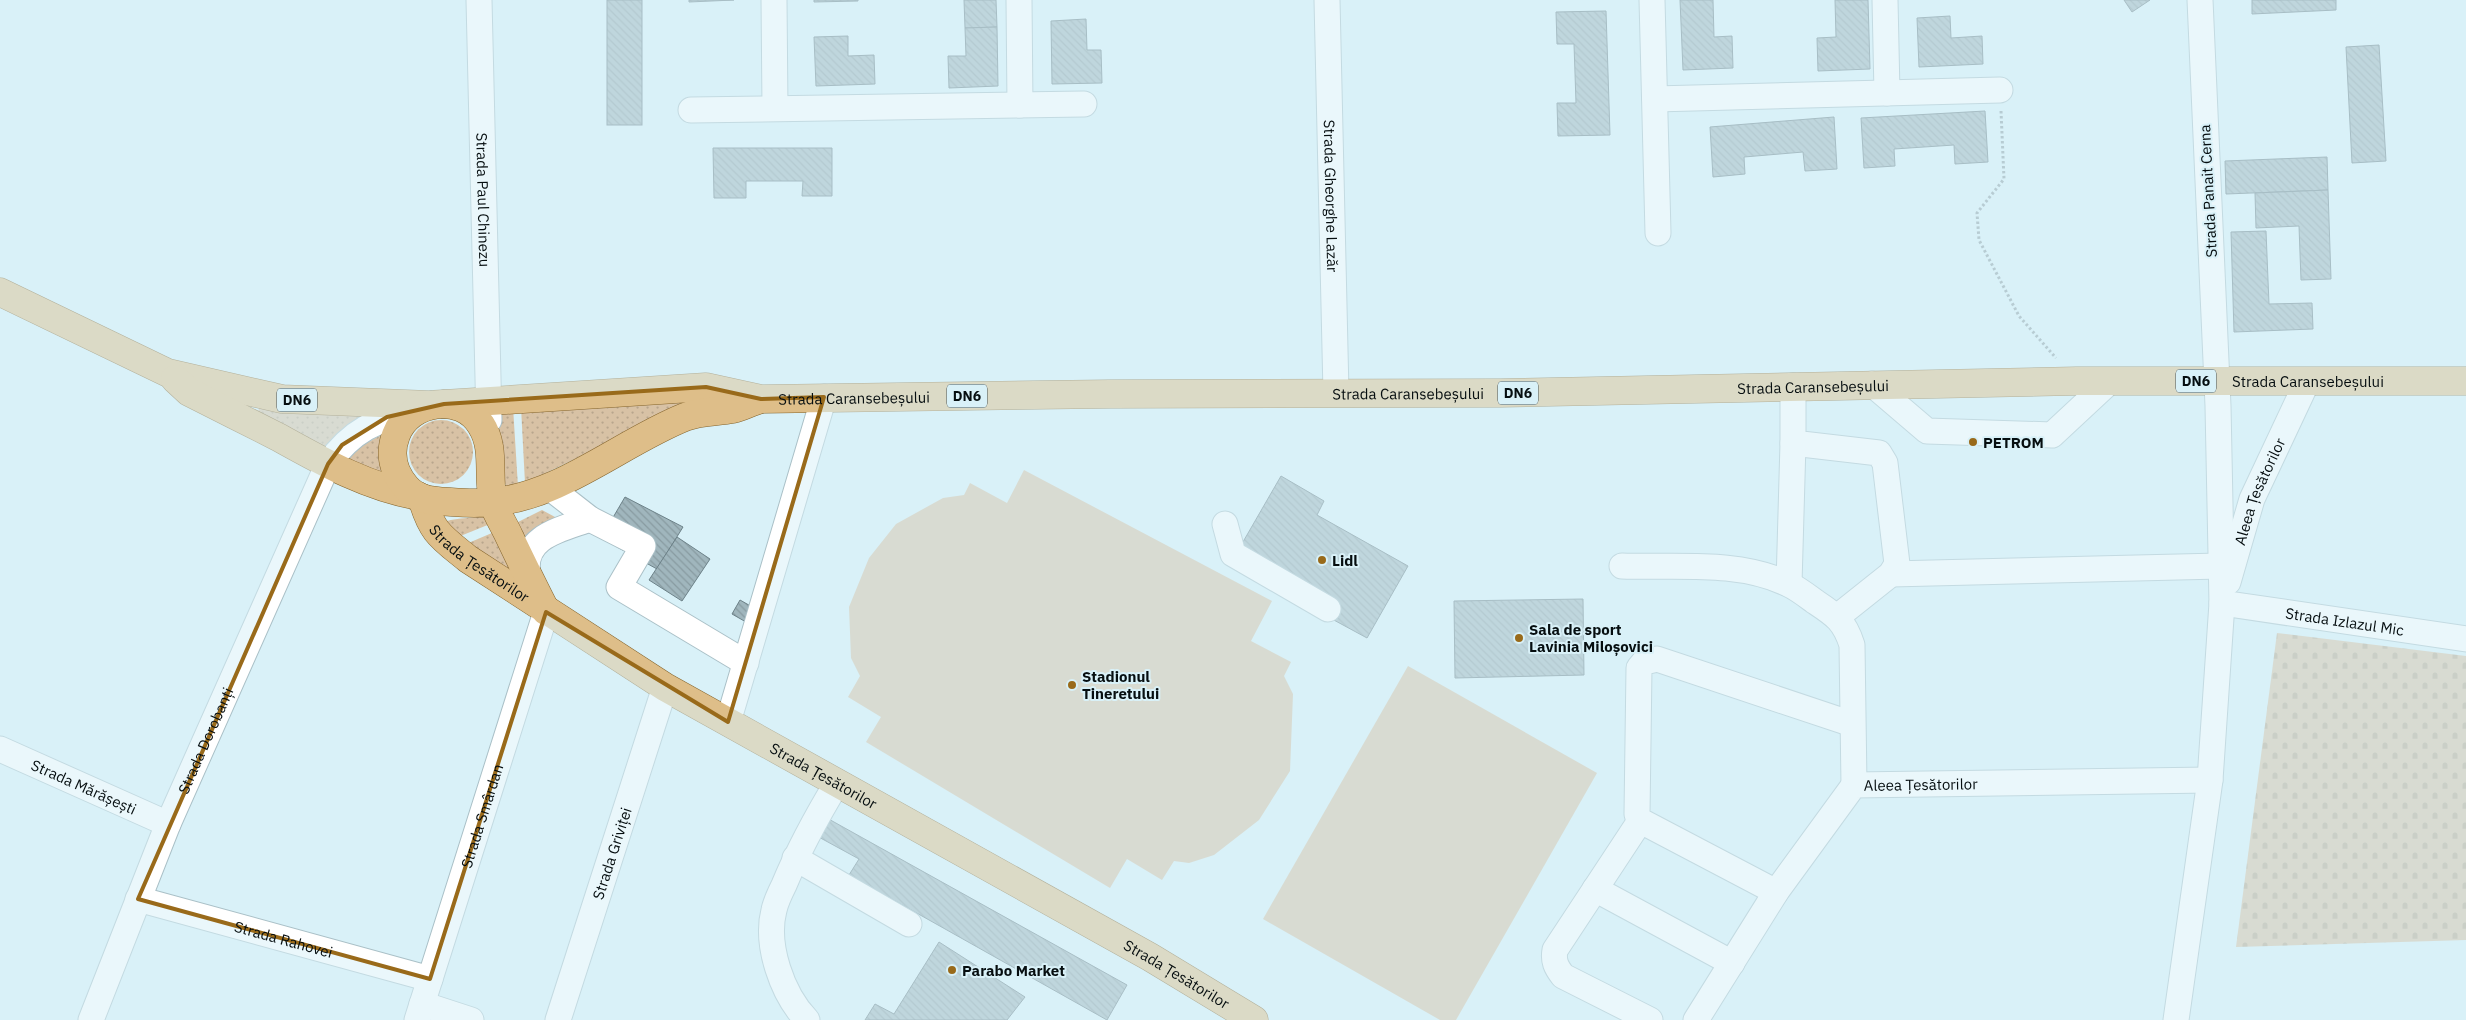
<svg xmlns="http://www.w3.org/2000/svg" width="2466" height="1020" viewBox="0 0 2466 1020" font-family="'IBM Plex Sans',sans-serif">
  <defs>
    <pattern id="grass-dots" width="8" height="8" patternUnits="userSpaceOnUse" patternTransform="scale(1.25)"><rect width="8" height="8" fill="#d8c2a5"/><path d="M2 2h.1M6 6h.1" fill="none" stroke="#b8a68d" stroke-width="1.8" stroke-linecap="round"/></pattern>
    <pattern id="cemetery-stones" width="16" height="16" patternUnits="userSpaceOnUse" patternTransform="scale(1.25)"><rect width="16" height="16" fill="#d8c2a5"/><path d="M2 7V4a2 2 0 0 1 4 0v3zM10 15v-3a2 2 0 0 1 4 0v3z" fill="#b8a68d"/></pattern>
    <pattern id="building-back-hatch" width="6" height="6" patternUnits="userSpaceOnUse" patternTransform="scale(1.25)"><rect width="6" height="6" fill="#a0b6bd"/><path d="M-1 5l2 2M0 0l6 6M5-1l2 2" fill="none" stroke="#889ba1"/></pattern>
  </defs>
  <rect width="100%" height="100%" fill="#d9f1f8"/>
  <g fill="url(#grass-dots)">
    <polygon points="693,402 525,483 521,407"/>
    <polygon points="260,406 377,415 329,448 257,414"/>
    <polygon points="513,407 518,487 508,489 502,478 496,411"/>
    <circle cx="441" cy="452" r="32"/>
    <polygon points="383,434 390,476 379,473 348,459 361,446"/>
    <polygon points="542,510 555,517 560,523 528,547 516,523"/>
    <path d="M491,514L495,522L458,537L442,523C449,518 479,518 491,514Z"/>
    <polygon points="499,530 530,589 466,544"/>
  </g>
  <polygon fill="url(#cemetery-stones)" points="2277,633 2466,656 2466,940 2236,947"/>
  <g fill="#d8c2a5">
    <polygon points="1024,470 1272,601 1251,641 1291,662 1284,676 1293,694 1290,771 1259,820 1214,855 1189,863 1174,861 1162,880 1127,859 1110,888 866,742 881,717 848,697 860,676 851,658 849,607 869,558 896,524 943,498 964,495 970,483 1007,503"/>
    <polygon points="1408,666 1597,773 1456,1020 1440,1020 1263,919"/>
  </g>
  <g fill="url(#building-back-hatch)" stroke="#6c8188">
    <rect x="607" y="0" width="35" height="125"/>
    <polygon points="689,0 734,0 689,2"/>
    <polygon points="814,0 858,0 858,1 814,2"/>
    <polygon points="964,0 996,0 997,27 965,28"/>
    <polygon points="1680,0 1713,0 1714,37 1732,36 1733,68 1683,70"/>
    <polygon points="1835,0 1868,0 1870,69 1818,71 1817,38 1836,37"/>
    <polygon points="2124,0 2150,0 2132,12"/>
    <polygon points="2252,0 2336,0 2336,10 2252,14"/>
    <polygon points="1606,11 1610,135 1558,136 1557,103 1576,103 1574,44 1557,44 1556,12"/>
    <polygon points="1950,16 1951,38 1982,36 1983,64 1919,67 1917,18"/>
    <polygon points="1086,19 1087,50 1101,50 1102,83 1052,84 1051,21"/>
    <polygon points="997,27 998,86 949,88 948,56 966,56 965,28"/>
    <polygon points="848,36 848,56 874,55 875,84 816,86 814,37"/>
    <polygon points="2379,45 2386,161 2352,163 2346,47"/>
    <polygon points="1985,111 1988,162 1955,164 1954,145 1894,149 1895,166 1864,168 1861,118"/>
    <polygon points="1834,117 1837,169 1805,171 1803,152 1744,157 1745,174 1713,177 1710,127"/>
    <polygon points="713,148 832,148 832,196 802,196 803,181 746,181 746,198 714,198"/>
    <polygon points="2327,157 2328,190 2226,194 2225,161"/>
    <polygon points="2328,190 2331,279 2301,280 2299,226 2256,228 2255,193"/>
    <polygon points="2266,231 2269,304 2312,303 2313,329 2234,332 2231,232"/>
    <polygon points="1281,476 1324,501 1317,515 1408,566 1367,638 1332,619 1236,554"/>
    <polygon points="625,497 683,527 657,569 601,538"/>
    <polygon points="677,537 710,559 682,601 649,580"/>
    <polygon points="1583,599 1584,675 1455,678 1454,601"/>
    <polygon points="740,600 754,608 746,622 732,614"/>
    <polygon points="825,817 1127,985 1107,1020 849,875 859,859 815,835"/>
    <polygon points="939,942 1025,997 1007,1020 865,1020 875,1004 894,1014"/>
  </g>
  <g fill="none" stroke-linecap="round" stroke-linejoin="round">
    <defs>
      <g id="minor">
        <path id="s1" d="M479,0L489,420"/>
        <polyline points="774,0 775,108"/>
        <polyline points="1019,0 1020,105"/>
        <path id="s2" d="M1327,0L1336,393"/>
        <polyline points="1652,0 1658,233"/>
        <polyline points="1885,0 1887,93"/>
        <polyline points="1655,99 2000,90"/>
        <polyline points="691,110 1084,104"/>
        <polyline points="1872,384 1927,431 2052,435 2110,381"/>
        <polyline points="1793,386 1793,443 1879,453 1885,463 1897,564 1891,574 1837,617"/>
        <polyline points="549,487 590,519 643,546 619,587 746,663"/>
        <polyline points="1225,524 1233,554 1328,609"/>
        <path d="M1622,566C1676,568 1738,560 1788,584C1797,588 1806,595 1814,601C1835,615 1844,620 1852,645L1854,785"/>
        <path d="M528,574C521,536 563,529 590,519"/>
        <polyline points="1891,574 2220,566"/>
        <path id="s3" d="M2228,582L2252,499L2307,382"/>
        <polyline points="1789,584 1793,443"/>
        <path id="s4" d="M2222,603L2466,639"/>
        <polyline points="728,722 824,397"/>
        <path id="s5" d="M0,749L168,824"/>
        <path d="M1640,821L1555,950C1553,961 1556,967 1563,976L1650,1020"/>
        <polyline points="795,858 909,924"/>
        <polyline points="1595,889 1732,963"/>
        <polyline points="1776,892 1639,820 1637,814 1639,668 1644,662 1657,659 1852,724"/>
        <path id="s6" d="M138,899L430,979"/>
        <polyline points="422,1004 471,1020"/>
        <path id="s7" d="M91,1020L168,824L328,464C352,430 376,420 416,410"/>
        <path id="s8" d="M417,1020L546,612"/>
        <path id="s9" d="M558,1020L665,687"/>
        <path d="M807,1020C782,994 765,945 774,910C776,901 780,893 784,885C799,849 817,816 837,783"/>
        <path id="s10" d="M1696,1020L1776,892L1854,785L2210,780"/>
        <polyline points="2176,1020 2210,780 2222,603 2218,406 2200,0"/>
      </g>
      <g id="major">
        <polyline points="0,292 168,373 282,399 430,405"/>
        <path d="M175,379L189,392C219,407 248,422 278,437C323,462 367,487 418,496"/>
        <path id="s11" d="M444,404L706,387L761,399L1110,394L1501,393L2077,381H2466"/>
        <path id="s12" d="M422,498C432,533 441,537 468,559L665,687L1150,957L1254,1020"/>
        <path d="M546,611C533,586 521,561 509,536C504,525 496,513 493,502C487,476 496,448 481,425C461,392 409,400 396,435C389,453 393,472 406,487C418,501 434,501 451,502C464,503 478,504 492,502C560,497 622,442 685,417C700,411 717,412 733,409C741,407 749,403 758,400"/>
      </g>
    </defs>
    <use href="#minor" stroke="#aac0c7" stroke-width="27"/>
    <use href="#major" stroke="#84642c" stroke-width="29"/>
    <polyline stroke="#8fa1a7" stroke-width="3" stroke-dasharray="2.5 2.5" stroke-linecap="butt" points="2001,111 2004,179 1977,213 1979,240 2019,316 2056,358"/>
    <use href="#minor" stroke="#fff" stroke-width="25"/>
    <use href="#major" stroke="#debe89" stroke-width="28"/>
  </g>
  <path d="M0 0H2466V1020H0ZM706,387L761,399L824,397L728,722L546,612L430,979L138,899L328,464L342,445L387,417L444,404Z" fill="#d9f1f8" fill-opacity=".55" fill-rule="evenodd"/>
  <path fill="none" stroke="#996a1a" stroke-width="4" stroke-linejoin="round" d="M706,387L761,399L824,397L728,722L546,612L430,979L138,899L328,464L342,445L387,417L444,404Z"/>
  <g fill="#996a1a" stroke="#d9f1f8" stroke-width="2">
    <circle cx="1973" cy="442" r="5"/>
    <circle cx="1322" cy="560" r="5"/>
    <circle cx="1519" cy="638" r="5"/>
    <circle cx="1072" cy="685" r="5"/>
    <circle cx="952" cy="970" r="5"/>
  </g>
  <g text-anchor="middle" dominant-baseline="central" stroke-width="4" stroke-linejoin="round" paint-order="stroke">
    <g fill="#d9f1f8" stroke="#455256" stroke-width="1">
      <rect x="2176" y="369.5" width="40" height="23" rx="4"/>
      <rect x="1498" y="381.5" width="40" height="23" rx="4"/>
      <rect x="947" y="384.5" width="40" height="23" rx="4"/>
      <rect x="277" y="388.5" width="40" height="23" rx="4"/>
    </g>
    <g font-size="14" font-weight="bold" fill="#060e10">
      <text x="2196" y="381">DN6</text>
      <text x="1518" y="393">DN6</text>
      <text x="967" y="396">DN6</text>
      <text x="297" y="400">DN6</text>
    </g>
    <g font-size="15" fill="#060e10" stroke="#d9f1f8">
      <text transform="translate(2208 191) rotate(-93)">Strada Panait Cerna</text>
      <text stroke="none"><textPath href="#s2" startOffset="196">Strada Gheorghe Lazăr</textPath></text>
      <text stroke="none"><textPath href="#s1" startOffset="200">Strada Paul Chinezu</textPath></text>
      <text stroke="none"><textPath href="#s11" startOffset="1866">Strada Caransebeșului</textPath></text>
      <text stroke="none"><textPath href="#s11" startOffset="1371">Strada Caransebeșului</textPath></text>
      <text stroke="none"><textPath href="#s11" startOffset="966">Strada Caransebeșului</textPath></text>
      <text stroke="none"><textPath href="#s11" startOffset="412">Strada Caransebeșului</textPath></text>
      <text stroke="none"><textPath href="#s3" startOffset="96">Aleea Țesătorilor</textPath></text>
      <text stroke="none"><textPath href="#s12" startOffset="90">Strada Țesătorilor</textPath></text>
      <text stroke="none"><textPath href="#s4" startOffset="124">Strada Izlazul Mic</textPath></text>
      <text stroke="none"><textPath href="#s7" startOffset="302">Strada Dorobanți</textPath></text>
      <text stroke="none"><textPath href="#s12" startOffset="495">Strada Țesătorilor</textPath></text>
      <text stroke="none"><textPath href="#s10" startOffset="350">Aleea Țesătorilor</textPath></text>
      <text stroke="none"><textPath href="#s5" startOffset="92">Strada Mărășești</textPath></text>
      <text stroke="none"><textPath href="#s8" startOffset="214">Strada Smârdan</textPath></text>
      <text stroke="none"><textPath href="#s9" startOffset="175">Strada Griviței</textPath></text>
      <text stroke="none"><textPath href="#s6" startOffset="151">Strada Rahovei</textPath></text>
      <text stroke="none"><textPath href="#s12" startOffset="900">Strada Țesătorilor</textPath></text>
    </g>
    <g font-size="15" font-weight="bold" fill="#060e10" stroke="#d9f1f8" text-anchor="start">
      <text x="1983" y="442">PETROM</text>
      <text x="1332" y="560">Lidl</text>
      <text x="1529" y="629">Sala de sport<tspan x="1529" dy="17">Lavinia Miloșovici</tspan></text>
      <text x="1082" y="676">Stadionul<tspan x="1082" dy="17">Tineretului</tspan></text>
      <text x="962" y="970">Parabo Market</text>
    </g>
  </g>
</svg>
